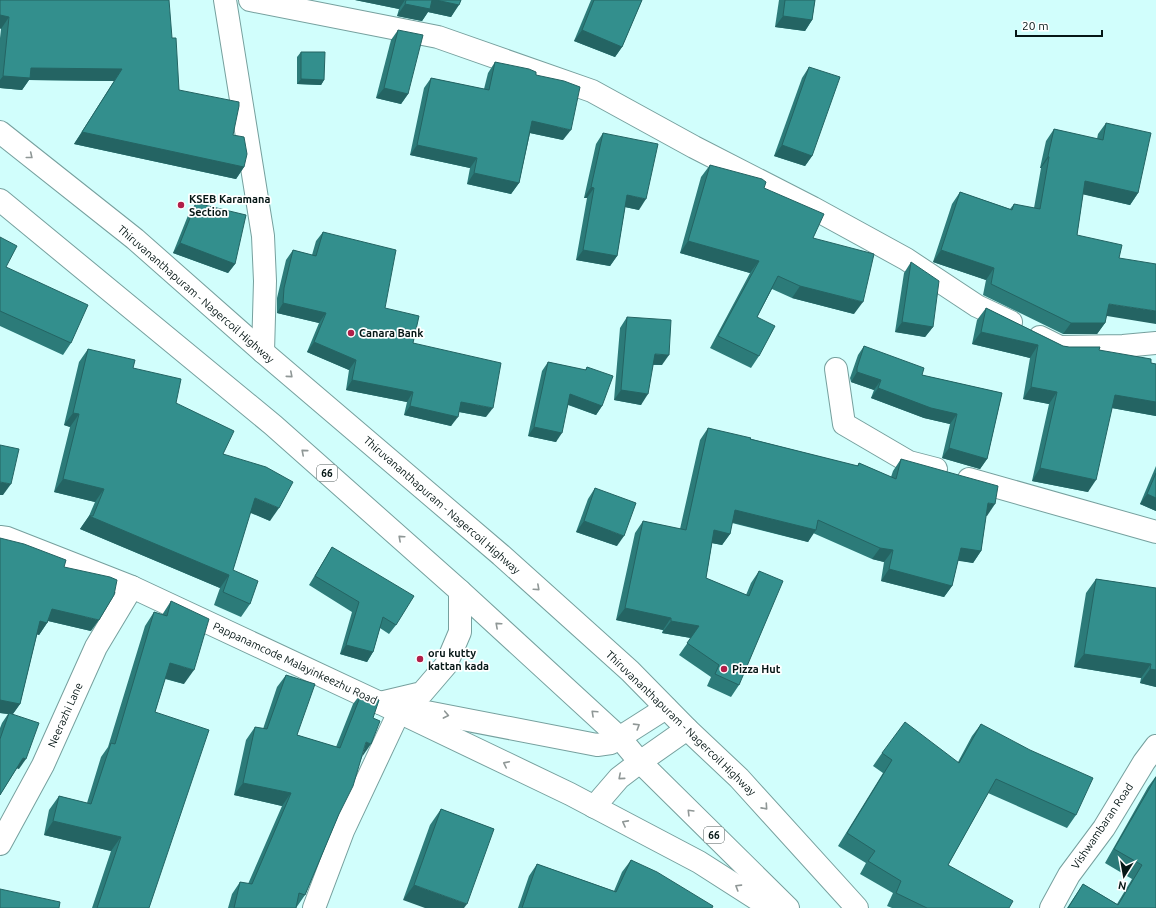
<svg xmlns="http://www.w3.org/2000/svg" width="1156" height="908" viewBox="0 0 1156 908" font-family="Ubuntu,sans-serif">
  <rect width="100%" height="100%" fill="#d1fefc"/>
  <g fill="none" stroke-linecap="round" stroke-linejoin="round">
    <defs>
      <g id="minor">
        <polyline points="225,0 263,236 265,281 263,352"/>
        <polyline points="250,0 438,37 592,91 694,147 813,208 906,259 977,306 1011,322"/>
        <polyline points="1040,337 1060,347 1123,346 1156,343"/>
        <polyline points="836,369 844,424 909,462 936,469"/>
        <polyline points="969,479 1156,532"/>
        <polyline points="0,844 43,765 96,647 132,587"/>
        <polyline points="314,908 343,831 399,712"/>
        <polyline points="1051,908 1069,875 1104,828 1144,762 1156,746"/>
      </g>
      <g id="secondary">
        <polyline points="0,537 7,538 132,587 380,703 597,745 611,743 666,708"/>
        <polyline points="594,807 619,778 640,762 687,729"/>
      </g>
      <g id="primary">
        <polyline points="0,132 135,239 263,352 501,555 630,671 687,729 739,778 857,908"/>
        <polyline points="0,200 273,425 460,591 619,737 640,762 788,908"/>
        <polyline points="380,703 570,794 699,862 771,908"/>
        <polyline points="380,703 422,693 446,665 460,632 460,591"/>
      </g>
    </defs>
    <use href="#minor" stroke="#76a09e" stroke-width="24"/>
    <use href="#secondary" stroke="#76a09e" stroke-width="24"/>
    <use href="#primary" stroke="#76a09e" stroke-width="24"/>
    <use href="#minor" stroke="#fff" stroke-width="22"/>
    <use href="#secondary" stroke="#fff" stroke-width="22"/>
    <use href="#primary" stroke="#fff" stroke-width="22"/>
  </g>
  <g fill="#2c7b79">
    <polygon points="0,0 172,38 179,90 233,135 244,167 236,179 74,144 114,81 29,80 22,90 0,88 0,38 1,29 0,28"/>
    <polygon points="355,0 461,0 451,17 428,12 422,21 397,16 399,9"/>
    <polygon points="591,0 642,0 622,47 615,57 574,41"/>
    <polygon points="779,0 815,0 812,20 805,31 775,27"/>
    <polygon points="398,30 408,94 401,104 376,98 391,40"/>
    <polygon points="301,52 324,80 321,85 297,84 297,57"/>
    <polygon points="495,62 536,75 563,140 530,133 519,183 511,194 467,184 470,168 410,155 424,88 431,78 484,89 488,73"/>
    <polygon points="809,67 812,156 805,166 774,156 802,78"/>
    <polygon points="1106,123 1138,193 1130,205 1083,194 1077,235 1106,316 1105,323 1097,334 1063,334 983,295 986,280 933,262 952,204 960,192 1010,209 1014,204 1034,208 1041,168 1040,168 1046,141 1054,129 1097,139 1098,134"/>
    <polygon points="603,133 639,210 625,207 617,256 610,266 576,260 587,198 584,198 596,144"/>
    <polygon points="710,165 764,188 813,238 854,314 792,298 772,289 757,317 759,356 751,368 710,348 750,273 680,253 701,177"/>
    <polygon points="196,203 235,264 228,273 173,253 189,213"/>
    <polygon points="323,232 413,343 486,417 459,412 451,426 404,415 407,402 346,390 349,370 307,352 319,323 277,313 277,298 286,260 293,250 312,255 316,241"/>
    <polygon points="0,237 6,267 71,343 63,355 0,326"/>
    <polygon points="911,262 933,327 925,337 895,332 904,273"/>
    <polygon points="986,308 1063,346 1069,347 1099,350 1151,363 1156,364 1156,416 1112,408 1088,492 1032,481 1049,404 1023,399 1030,358 972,344 977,320"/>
    <polygon points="627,317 662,365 653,365 641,405 614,400 620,328"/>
    <polygon points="864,346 922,375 1002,393 987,459 980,469 942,458 950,424 924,418 871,398 874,390 851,382 850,378 858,355"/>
    <polygon points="88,349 133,368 176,403 223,454 270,521 250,512 233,570 250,604 241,617 214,605 220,588 80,529 89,516 95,502 54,492 70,427 64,425 79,362"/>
    <polygon points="548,362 585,370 587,367 602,406 596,415 568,405 556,442 528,436 542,371"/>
    <polygon points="708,428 857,466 859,463 891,477 893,471 901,459 987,516 986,516 981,551 973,563 958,560 952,586 944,597 881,581 884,562 872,559 813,533 808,542 732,523 730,534 722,545 712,543 706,578 746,595 751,583 759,571 739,685 731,697 707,686 711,677 679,655 691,638 662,633 663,630 616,620 635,533 643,521 680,529 700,440"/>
    <polygon points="1156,466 1156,511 1140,504"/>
    <polygon points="595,488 617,546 576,532 588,499"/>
    <polygon points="0,538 64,567 91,631 48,621 47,623 39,635 37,634 20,704 13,714 19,769 17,768 0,795 0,728 2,723 8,714 0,713"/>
    <polygon points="332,547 396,625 389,634 380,628 373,652 367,662 340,654 352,612 309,585 326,557"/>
    <polygon points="1096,579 1156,588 1156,687 1140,683 1141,678 1074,667 1086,593"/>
    <polygon points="171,601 184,684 165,679 155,712 149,908 92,908 111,851 44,835 49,810 59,796 87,803 101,757 108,747 145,626 154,612 162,615"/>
    <polygon points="286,675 297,735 336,747 353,704 362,692 362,757 339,814 305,895 296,908 228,908 232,894 240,882 248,884 282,806 234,795 246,740 255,727 263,729 277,687"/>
    <polygon points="981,724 1076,815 1067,828 988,793 948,865 1009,908 892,908 887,906 893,893 860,874 866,863 838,846 883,773 873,766 882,753 958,762 972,736"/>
    <polygon points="1156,776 1156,908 1067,908 1083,884 1117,904 1132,879 1105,863 1148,787"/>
    <polygon points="441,809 494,829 403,900 430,825"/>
    <polygon points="631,860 712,908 518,908 529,876 537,864 614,891 622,872"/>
  </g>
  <g fill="#246463">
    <polygon points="355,0 405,0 399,9"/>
    <polygon points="432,0 436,0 459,5 451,17 428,12 422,21 397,16 405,4"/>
    <polygon points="0,15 9,17 1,29 0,28"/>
    <polygon points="783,16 812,20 805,31 775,27"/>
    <polygon points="582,30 622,47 615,57 574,41"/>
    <polygon points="31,68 122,69 114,81 29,80 22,90 0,88 0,80 3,76"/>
    <polygon points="301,79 324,80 321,85 297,84"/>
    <polygon points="384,88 408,94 401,104 376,98"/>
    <polygon points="532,121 571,130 563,140 525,132"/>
    <polygon points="82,132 244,167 236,179 74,144"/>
    <polygon points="417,145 477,158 470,168 410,155"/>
    <polygon points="782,145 812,156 805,166 774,156"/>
    <polygon points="1048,156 1049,157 1041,168 1040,168"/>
    <polygon points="474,173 519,183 511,194 467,184"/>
    <polygon points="1085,181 1138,193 1130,205 1077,193"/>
    <polygon points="591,187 594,188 587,198 584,198"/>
    <polygon points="627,195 646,199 639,210 620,206"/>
    <polygon points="688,241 759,261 750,273 680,253"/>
    <polygon points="180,243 235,264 228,273 173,253"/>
    <polygon points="583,250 617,256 610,266 576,260"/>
    <polygon points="941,250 994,268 986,280 933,262"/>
    <polygon points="800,286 863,302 854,314 792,298"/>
    <polygon points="283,303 326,313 319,323 277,313"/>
    <polygon points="1109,304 1156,311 1156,324 1101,315"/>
    <polygon points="902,322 933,327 925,337 895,332"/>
    <polygon points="1071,323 1105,323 1097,334 1063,334"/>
    <polygon points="981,332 1038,345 1030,358 972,344"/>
    <polygon points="314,342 356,360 349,370 307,352"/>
    <polygon points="655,354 669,355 662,365 648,364"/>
    <polygon points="857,372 881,380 874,390 851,382"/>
    <polygon points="352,380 413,392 407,402 346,390"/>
    <polygon points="1031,387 1057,392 1049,404 1023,399"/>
    <polygon points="878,388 957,414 950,424 924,418 871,398"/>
    <polygon points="621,390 648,394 641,405 614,400"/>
    <polygon points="570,394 602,406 596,415 564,403"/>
    <polygon points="1115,395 1156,402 1156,416 1106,407"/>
    <polygon points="461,402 493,408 486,417 454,411"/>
    <polygon points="410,406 458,417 451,426 404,415"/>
    <polygon points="73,413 79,414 70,427 64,425"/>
    <polygon points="534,427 562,433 556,442 528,436"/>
    <polygon points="949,448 987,459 980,469 942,458"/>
    <polygon points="1040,468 1096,480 1088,492 1032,481"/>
    <polygon points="63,479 104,489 95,502 54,492"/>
    <polygon points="0,482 11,484 3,495 0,495"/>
    <polygon points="1147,494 1156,498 1156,511 1140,504"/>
    <polygon points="255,498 279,508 270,521 246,511"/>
    <polygon points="988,503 995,504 987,516 980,515"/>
    <polygon points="735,510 816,530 808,542 727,521"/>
    <polygon points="89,516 229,575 220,588 80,529"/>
    <polygon points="584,521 624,536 617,546 576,532"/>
    <polygon points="714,530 730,534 722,545 706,542"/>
    <polygon points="880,548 893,550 884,562 872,559"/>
    <polygon points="961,548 981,551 973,563 953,560"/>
    <polygon points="889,569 952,586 944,597 881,581"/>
    <polygon points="625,608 671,618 663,630 616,620"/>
    <polygon points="52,609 99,620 91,631 44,620"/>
    <polygon points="40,621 47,623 39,635 32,633"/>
    <polygon points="671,621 699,626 691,638 662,633"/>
    <polygon points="346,645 373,652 367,662 340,654"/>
    <polygon points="1084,654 1151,664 1141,678 1074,667"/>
    <polygon points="170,663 194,670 184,684 160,677"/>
    <polygon points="1150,669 1156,670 1156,687 1140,683"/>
    <polygon points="0,700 20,704 12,715 9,713 8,714 0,713"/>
    <polygon points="366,742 371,744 362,757"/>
    <polygon points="23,758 26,759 19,769 16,768"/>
    <polygon points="243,783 291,793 282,806 234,795"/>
    <polygon points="53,821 121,837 111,851 44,835"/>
    <polygon points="414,885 467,904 464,908 425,908 403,900"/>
  </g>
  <g fill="#338f8d" stroke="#246463">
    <polygon points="0,0 169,0 172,38 176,38 179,90 239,102 239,106 233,135 244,137 247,154 244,167 82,132 122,69 31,68 30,78 3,76 9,17 0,15"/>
    <polygon points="406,0 432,0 430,9 405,4"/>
    <polygon points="436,0 461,0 459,5"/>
    <polygon points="594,0 642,0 622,47 582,30"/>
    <polygon points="785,0 815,0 812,20 783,16"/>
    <polygon points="398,30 423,35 408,94 384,88"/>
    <polygon points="301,52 325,52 324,80 301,79"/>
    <polygon points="495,62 529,69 536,72 536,75 564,81 580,87 571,130 532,121 519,183 474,173 477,158 417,145 431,78 489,90"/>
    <polygon points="809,67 840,77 812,156 782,145"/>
    <polygon points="1106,123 1151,133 1138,193 1085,181 1077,235 1122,245 1119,258 1156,264 1156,311 1109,304 1105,323 1071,323 991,284 994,268 941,250 960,192 1012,210 1014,204 1040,209 1049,157 1048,156 1054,129 1103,140"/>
    <polygon points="603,133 658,144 646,199 627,195 617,256 583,250 594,188 591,187"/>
    <polygon points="710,165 762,179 766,182 764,188 824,214 813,238 874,254 863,302 800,286 778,276 757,317 775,326 759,356 718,336 759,261 688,241"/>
    <polygon points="196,203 246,215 235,264 180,243"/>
    <polygon points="323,232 396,250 385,308 419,316 413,343 501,363 493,408 461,402 458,417 410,406 413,392 352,380 356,360 314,342 326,313 283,303 284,288 293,250 316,256"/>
    <polygon points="0,237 17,246 6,267 88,305 71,343 0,311"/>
    <polygon points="911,262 939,281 933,327 902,322"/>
    <polygon points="986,308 1063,346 1069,347 1100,347 1099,350 1151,359 1151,363 1156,364 1156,402 1115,395 1096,480 1040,468 1057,392 1031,387 1038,345 981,332"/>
    <polygon points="627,317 671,320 669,355 655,354 648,394 621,390"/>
    <polygon points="864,346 924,368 922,375 1002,393 987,459 949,448 957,414 931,408 878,388 881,380 857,372 857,368"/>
    <polygon points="88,349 135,360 133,368 181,379 176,403 234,431 223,454 266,467 293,482 279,508 255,498 233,570 258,581 250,604 223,592 229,575 89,516 93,516 104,489 63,479 79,414 73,413"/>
    <polygon points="548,362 586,370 587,367 613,376 602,406 570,394 562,433 534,427"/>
    <polygon points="708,428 751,438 750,439 858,466 859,463 896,479 901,459 998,486 995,504 988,503 981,551 961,548 952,586 889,569 893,550 880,548 818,520 816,530 735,510 730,534 714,530 706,578 749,596 759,571 783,581 739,685 715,674 719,665 687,643 699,626 671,621 671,618 625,608 643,521 686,530"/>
    <polygon points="0,445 19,449 11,484 0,482"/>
    <polygon points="1156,473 1156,498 1147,494"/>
    <polygon points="595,488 636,503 624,536 584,521"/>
    <polygon points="0,538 24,544 66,560 64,567 110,577 117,580 114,595 99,620 52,609 47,623 40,621 20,704 0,700"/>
    <polygon points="332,547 414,596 396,625 383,617 373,652 346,645 359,602 315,576"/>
    <polygon points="1096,579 1156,588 1156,670 1150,669 1151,664 1084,654"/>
    <polygon points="171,601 209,619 194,670 170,663 155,712 209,730 149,908 97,908 121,837 53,821 59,796 91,804 111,743 115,744 154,612 167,616"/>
    <polygon points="286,675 315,684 297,735 340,748 362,692 379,700 373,718 380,721 371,744 366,742 353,786 339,814 305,895 299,893 296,908 234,908 240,882 252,884 291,793 243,783 255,727 267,729"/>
    <polygon points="9,713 39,723 26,759 23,758 0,795 0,739"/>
    <polygon points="905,722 959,763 981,724 1030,750 1093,778 1076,815 996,779 948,865 1013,901 1009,908 927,908 896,893 901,881 868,861 875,851 847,833 892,760 882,753"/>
    <polygon points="1156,777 1156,908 1068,908 1083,884 1118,905 1142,865 1114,849"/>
    <polygon points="441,809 494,829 467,904 414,885"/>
    <polygon points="631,860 657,872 713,906 712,908 522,908 537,864 616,892"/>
    <polygon points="0,889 60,902 59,908 0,908"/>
  </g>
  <defs><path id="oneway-chevron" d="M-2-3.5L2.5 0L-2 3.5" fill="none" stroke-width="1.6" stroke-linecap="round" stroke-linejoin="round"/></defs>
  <g stroke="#8f9796">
    <use href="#oneway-chevron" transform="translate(30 156) rotate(39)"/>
    <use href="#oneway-chevron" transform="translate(290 375) rotate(41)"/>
    <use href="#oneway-chevron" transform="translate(304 452) rotate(-139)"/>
    <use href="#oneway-chevron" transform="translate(401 538) rotate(-138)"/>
    <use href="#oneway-chevron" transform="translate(537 588) rotate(42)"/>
    <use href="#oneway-chevron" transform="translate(498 625) rotate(-138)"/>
    <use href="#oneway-chevron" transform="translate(594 713) rotate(-137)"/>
    <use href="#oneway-chevron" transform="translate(446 715) rotate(11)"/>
    <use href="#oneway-chevron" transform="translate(637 726) rotate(-32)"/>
    <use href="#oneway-chevron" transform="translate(506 764) rotate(-154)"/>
    <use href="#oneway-chevron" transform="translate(621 777) rotate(139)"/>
    <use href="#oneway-chevron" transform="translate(765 807) rotate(48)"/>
    <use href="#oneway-chevron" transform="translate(690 812) rotate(-135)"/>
    <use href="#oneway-chevron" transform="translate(625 823) rotate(-152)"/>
    <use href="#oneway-chevron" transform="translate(738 887) rotate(-148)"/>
  </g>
  <g fill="#b11f49" stroke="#fff" stroke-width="1.5">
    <circle cx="181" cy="205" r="4"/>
    <circle cx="351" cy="333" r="4"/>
    <circle cx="420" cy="659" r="4"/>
    <circle cx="724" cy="669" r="4"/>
  </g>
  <g text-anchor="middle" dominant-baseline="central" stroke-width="3.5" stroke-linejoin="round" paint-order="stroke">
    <g fill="#fff" stroke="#515d5c" stroke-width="1">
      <rect x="317" y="465" width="20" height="16" rx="3"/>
      <rect x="704" y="827" width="20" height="16" rx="3"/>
    </g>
    <g font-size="10" font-weight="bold" fill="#061716">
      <text x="327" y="473">66</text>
      <text x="714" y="835">66</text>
    </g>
    <g font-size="11" font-weight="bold" fill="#061716" stroke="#fff" text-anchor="start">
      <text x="189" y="199">KSEB Karamana<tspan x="189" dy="13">Section</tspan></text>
      <text x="359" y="333">Canara Bank</text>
      <text x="428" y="653">oru kutty<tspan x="428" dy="13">kattan kada</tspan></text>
      <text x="732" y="669">Pizza Hut</text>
    </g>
    <g font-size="11" fill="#061716" stroke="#fff">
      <text transform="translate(196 294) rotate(41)">Thiruvananthapuram - Nagercoil Highway</text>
      <text transform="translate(442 505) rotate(41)">Thiruvananthapuram - Nagercoil Highway</text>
      <text transform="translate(295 663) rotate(25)">Pappanamcode Malayinkeezhu Road</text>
      <text transform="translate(65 715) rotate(-66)">Neerazhi Lane</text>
      <text transform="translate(681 723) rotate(44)">Thiruvananthapuram - Nagercoil Highway</text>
      <text transform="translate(1102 826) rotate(-56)">Vishwambaran Road</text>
    </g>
  </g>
  <g transform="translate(1124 876) rotate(191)" stroke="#ffffff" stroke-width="3" paint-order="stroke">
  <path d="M0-3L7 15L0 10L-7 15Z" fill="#061716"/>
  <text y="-6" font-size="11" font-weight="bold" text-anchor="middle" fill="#061716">N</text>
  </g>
  <path d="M1016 30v6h86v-6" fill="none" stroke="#061716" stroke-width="2"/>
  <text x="1022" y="30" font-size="12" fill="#061716" stroke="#ffffff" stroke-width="3" paint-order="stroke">20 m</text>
</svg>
